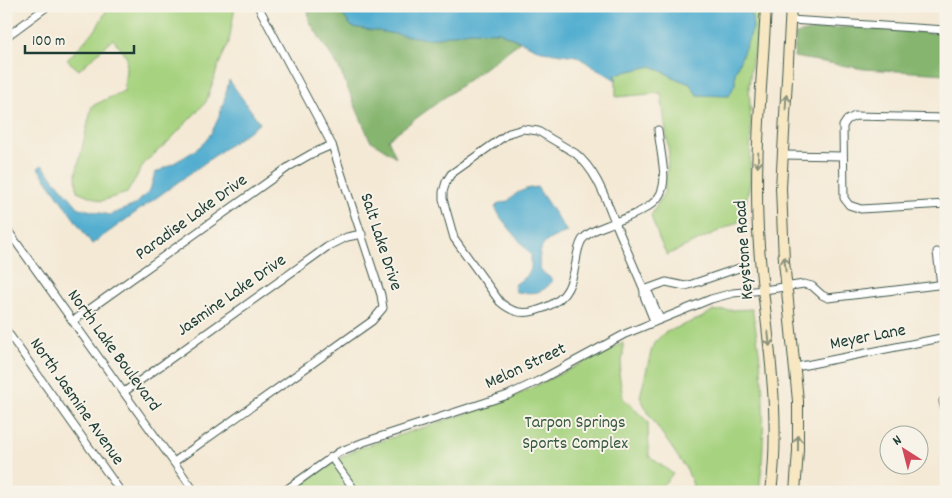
<svg xmlns="http://www.w3.org/2000/svg" width="952" height="498" viewBox="0 0 952 498" font-family="Dekko,sans-serif">
  <rect width="100%" height="100%" fill="#f7f3e8"/>
  <filter id="ink" filterUnits="userSpaceOnUse"><feTurbulence type="fractalNoise" baseFrequency=".02" numOctaves="2"/><feDisplacementMap in="SourceGraphic" scale="10" xChannelSelector="R" yChannelSelector="G"/><feConvolveMatrix kernelMatrix="1 2 1 2 8 2 1 2 1" color-interpolation-filters="sRGB"/></filter>
  <filter id="wash" filterUnits="userSpaceOnUse"><feTurbulence type="fractalNoise" baseFrequency=".0096" numOctaves="4" result="noise"/><feDisplacementMap in="SourceGraphic" scale="20" xChannelSelector="R" yChannelSelector="G"/><feGaussianBlur stdDeviation="1.12" result="paint"/><feColorMatrix in="noise" values="0 0 0 0 0 0 0 0 0 0 0 0 0 0 0 0 0 1.4 0 .05"/><feComposite in="paint" operator="in"/></filter>
  <g filter="url(#wash)">
    <rect width="100%" height="100%" fill="#f4e9d5"/>
    <g fill="#a7d380" stroke="#63885a">
      <polygon points="109,6 235,6 229,42 219,64 206,102 168,142 145,162 127,193 101,201 77,191 76,174 92,106 124,91 127,57 113,39 79,70 67,60 96,29"/>
      <polygon points="751,6 760,6 756,49 752,59 749,86 751,126 750,183 742,220 667,255 660,241 651,216 664,193 669,154 661,93 616,97 616,74 652,66 677,79 690,84 697,95 729,96 735,84 735,73 753,28"/>
      <path d="M752,309C764,368 767,431 759,492H689L693,485L687,470L650,416L640,397L652,348L654,343L664,333L701,318L712,311Z"/>
      <polygon points="623,343 623,356 619,373 623,398 648,422 649,456 673,474 656,492 290,492 332,462 360,448 505,401"/>
    </g>
    <g fill="#85b56e" stroke="#527951">
      <polygon points="308,6 336,6 352,27 428,39 470,31 499,32 520,42 388,139 396,157 370,140 339,68 309,21"/>
      <polygon points="852,27 946,34 946,74 864,69 794,57 796,34 822,29"/>
    </g>
    <g fill="#52aed0" stroke="#387682">
      <polygon points="336,6 751,6 753,28 735,73 735,84 729,96 697,95 690,84 677,79 652,66 616,74 616,80 576,56 542,51 499,32 470,31 428,39 352,27"/>
      <path d="M229,80L260,123L92,244L38,168L42,165L79,208L109,215L135,205L150,190L155,173C168,166 199,151 207,139C219,123 225,99 229,80Z"/>
      <path d="M537,187L567,232C545,240 537,244 540,270L553,280C542,295 534,293 516,292L514,285L526,277L531,269V255L501,218L495,207L499,203L507,202L517,193L526,189Z"/>
    </g>
  </g>
  <g filter="url(#ink)">
    <g fill="none" stroke-linecap="round" stroke-linejoin="round">
      <defs>
        <g id="street">
          <polyline points="790,20 946,30"/>
          <polyline points="6,37 48,6"/>
          <polyline points="6,96 8,97"/>
          <polyline points="946,118 855,116 847,120 843,126 844,198 849,205 861,209 946,204"/>
          <path d="M523,129L538,131L575,153C596,170 605,197 615,222C604,227 590,230 582,240C578,247 577,254 576,262C571,291 563,303 535,311C521,315 510,311 500,302L454,238L443,199V192L446,182L451,174L509,133Z"/>
          <polyline points="783,155 843,156"/>
          <polyline points="6,228 195,492"/>
          <polyline points="937,252 941,285"/>
          <polyline points="644,290 666,282 685,286 689,285 739,268"/>
          <polyline points="644,290 649,294 660,319"/>
          <polyline points="73,321 290,166 311,154 332,145"/>
          <path d="M654,321L644,296V290L615,222C677,200 665,186 658,130"/>
          <polyline points="6,330 121,492"/>
          <polyline points="796,367 946,337"/>
          <polyline points="124,392 327,247 347,237 362,234"/>
          <polyline points="943,401 946,415"/>
          <polyline points="331,457 356,492"/>
          <polyline points="174,462 372,321 383,308 381,295 332,145 258,6"/>
          <polyline points="283,492 339,452 364,442 508,395 538,381 625,334 711,299 733,293 764,290 804,284 812,286 822,295 828,298 946,284"/>
        </g>
        <g id="secondary">
          <path d="M766,6C762,85 753,166 759,246C765,328 782,409 771,492"/>
          <polyline points="791,6 781,188 784,261 798,401 798,451 795,492"/>
        </g>
      </defs>
      <use href="#street" stroke="#3f574c" stroke-width="9"/>
      <use href="#secondary" stroke="#3f574c" stroke-width="12"/>
      <use href="#street" stroke="#fff" stroke-width="7"/>
      <use href="#secondary" stroke="#f7e8c3" stroke-width="10"/>
    </g>
    <defs><path id="oneway-shaft" d="M-6 0H5M1.5-3L5.5 0L1.5 3" fill="none" stroke-width="1.6" stroke-linecap="round" stroke-linejoin="round" transform="scale(1.25)"/></defs>
    <g stroke="#8b927c">
      <use href="#oneway-shaft" transform="translate(786 102) rotate(-87)"/>
      <use href="#oneway-shaft" transform="translate(758 160) rotate(92)"/>
      <use href="#oneway-shaft" transform="translate(785 264) rotate(-95)"/>
      <use href="#oneway-shaft" transform="translate(769 339) rotate(84)"/>
      <use href="#oneway-shaft" transform="translate(798 443) rotate(-90)"/>
    </g>
  </g>
  <g text-anchor="middle" dominant-baseline="central" stroke-width="4" stroke-linejoin="round" paint-order="stroke">
    <g font-size="18" fill="#1f3d34" stroke="#f7f3e8">
      <text transform="translate(192 218) rotate(-36)">Paradise Lake Drive</text>
      <text transform="translate(380 242) rotate(72)">Salt Lake Drive</text>
      <text transform="translate(745 250) rotate(-94)">Keystone Road</text>
      <text transform="translate(232 296) rotate(-35)">Jasmine Lake Drive</text>
      <text transform="translate(868 338) rotate(-11)">Meyer Lane</text>
      <text transform="translate(113 351) rotate(54)">North Lake Boulevard</text>
      <text transform="translate(526 367) rotate(-25)">Melon Street</text>
      <text transform="translate(76 402) rotate(55)">North Jasmine Avenue</text>
    </g>
    <g font-size="18" fill="#3a5b43" stroke="#f7f3e8">
      <text x="575" y="423">Tarpon Springs<tspan x="575" dy="21">Sports Complex</tspan></text>
    </g>
  </g>
  <rect width="952" height="498" fill="none" stroke="#f7f3e8" stroke-width="25"/>
  <g transform="translate(904 450) rotate(324)"><circle r="24" fill="#f7f3e8" stroke="#a1aaa0"/>
  <path d="M0-4L9 19L0 12L-9 19Z" fill="#d1495b"/>
  <text y="-8" font-size="14" font-weight="bold" text-anchor="middle" fill="#1f3d34">N</text>
  </g>
  <path d="M25 45v8h109v-8" fill="none" stroke="#1f3d34" stroke-width="2.5"/>
  <text x="32" y="45" font-size="15" fill="#1f3d34" stroke="#f7f3e8" stroke-width="4" paint-order="stroke">100 m</text>
</svg>
